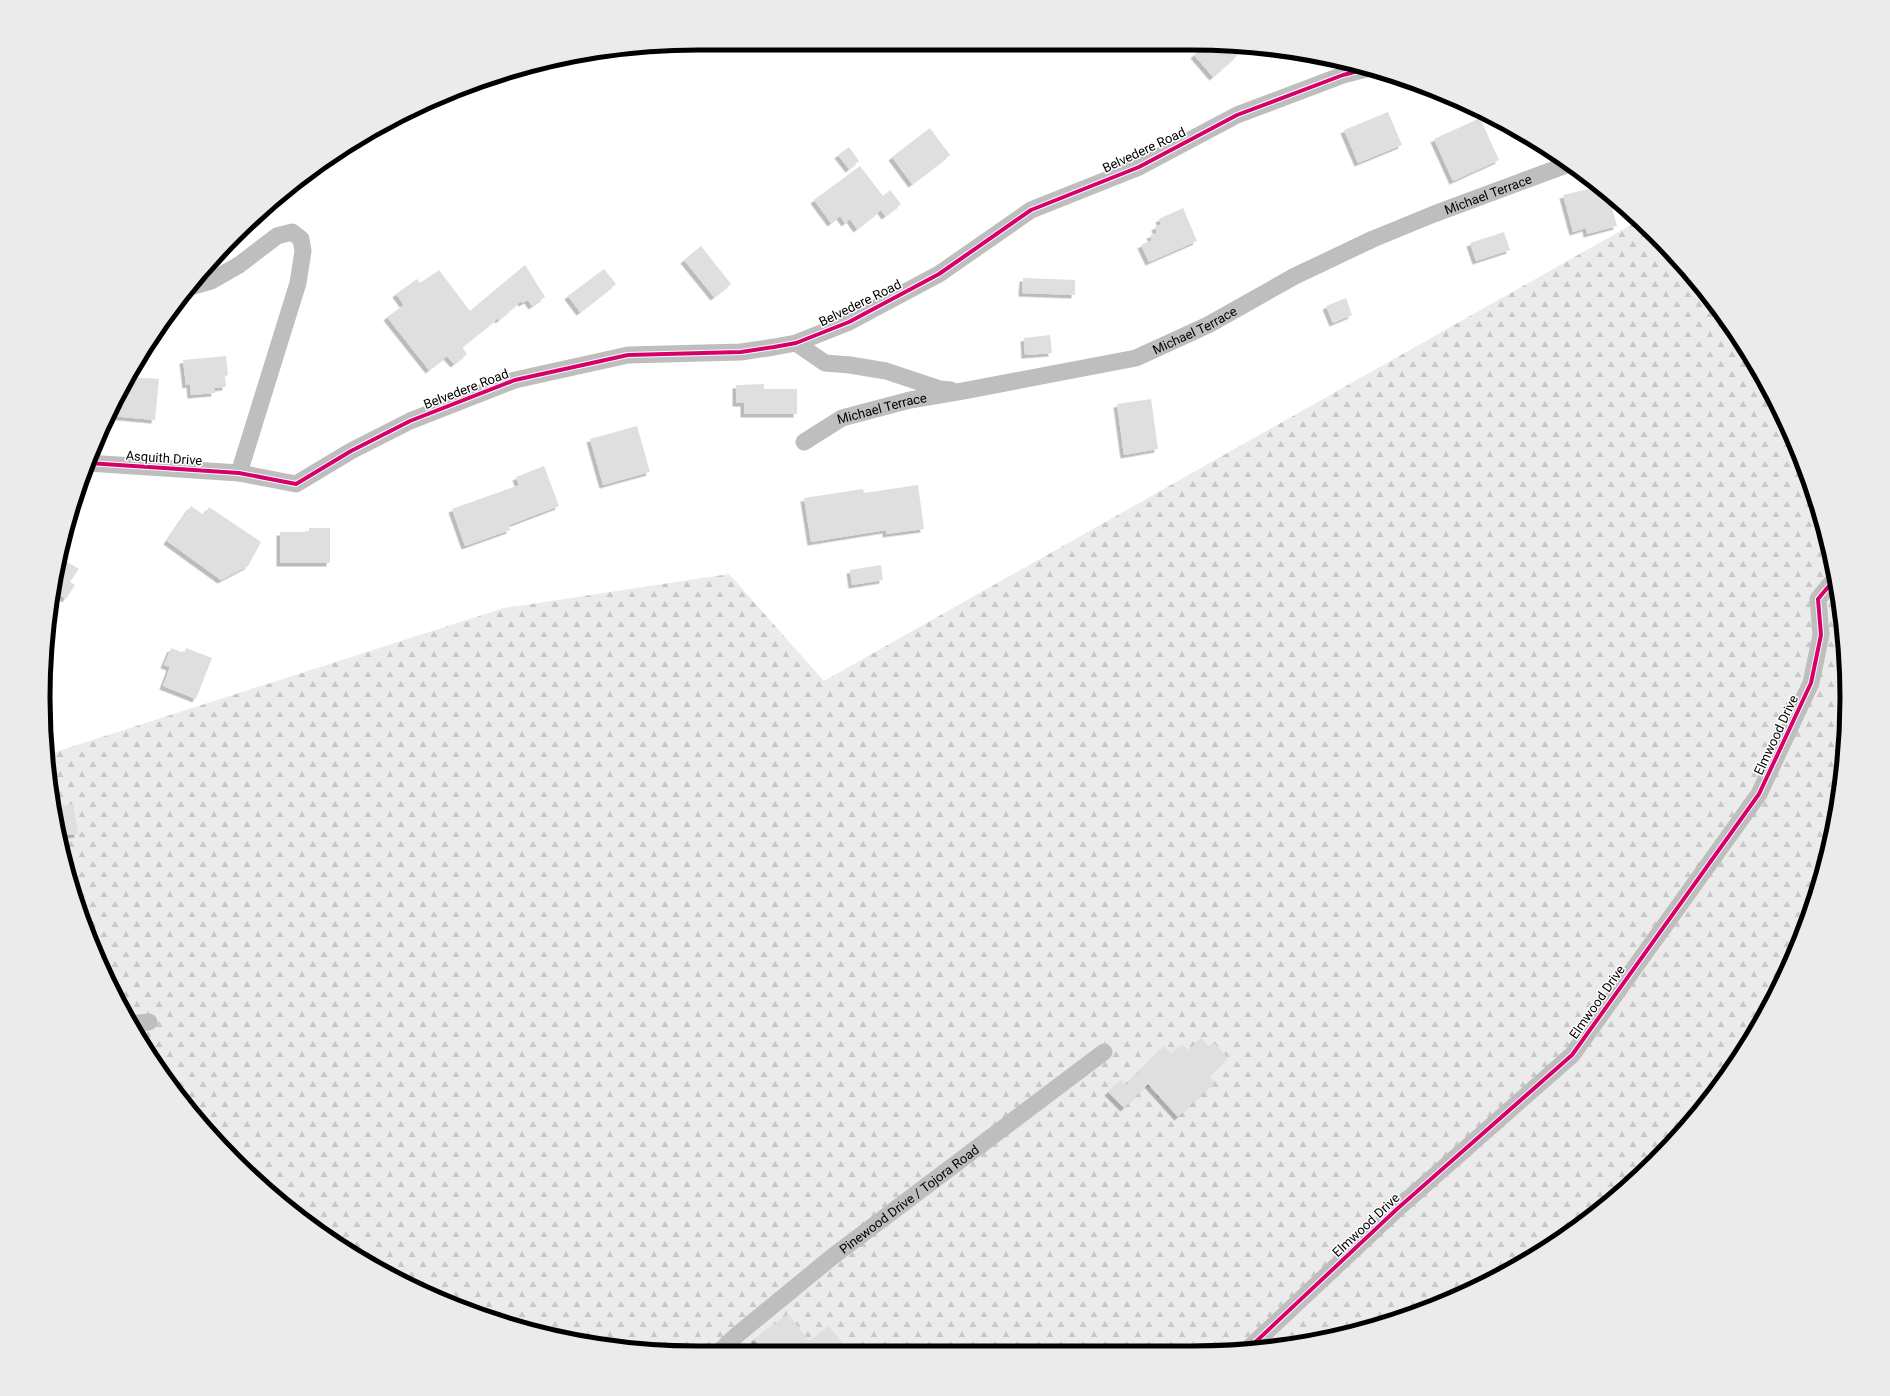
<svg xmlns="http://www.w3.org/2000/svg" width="1890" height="1396" viewBox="0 0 1890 1396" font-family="Roboto,sans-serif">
  <defs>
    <pattern id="forest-firs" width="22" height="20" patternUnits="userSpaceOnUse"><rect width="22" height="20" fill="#ebebeb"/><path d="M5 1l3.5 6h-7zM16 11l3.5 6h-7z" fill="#c8c8c8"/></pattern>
    <filter id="shadow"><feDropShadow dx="-3.5" dy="3.5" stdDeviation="0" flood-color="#0004"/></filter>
  </defs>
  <rect width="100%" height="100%" fill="#fff"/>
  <polygon fill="url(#forest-firs)" points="1638,221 1655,235 1712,299 1780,409 1825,529 1846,655 1841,784 1812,909 1759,1026 1684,1130 1591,1218 1519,1265 1443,1303 1362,1331 1278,1347 1192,1353 655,1352 528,1331 447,1303 371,1265 266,1190 178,1097 131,1025 78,909 56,826 46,755 504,608 729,574 824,681"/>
  <g fill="#dfdfdf" filter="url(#shadow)">
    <polygon points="1207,44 1228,44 1238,55 1213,77 1194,55"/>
    <polygon points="1388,112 1402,145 1358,163 1344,130"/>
    <polygon points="1480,118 1499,160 1453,181 1434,139"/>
    <polygon points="930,128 950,155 912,184 892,157"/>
    <polygon points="849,147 859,161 849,169 838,155"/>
    <polygon points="860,166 883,196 890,190 901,204 885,216 881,210 857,229 850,219 845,223 840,216 831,223 814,200"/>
    <polygon points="1597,187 1609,197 1617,226 1587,234 1586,228 1573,232 1563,195"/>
    <polygon points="1183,208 1197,241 1149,262 1141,245 1152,240 1150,235 1157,233 1155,227 1161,224 1159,219"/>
    <polygon points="1504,232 1510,250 1476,261 1470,243"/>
    <polygon points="701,246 731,284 714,297 684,260"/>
    <polygon points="525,265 545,297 532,306 528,300 522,303 521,301 499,320 498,318 462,347 467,354 454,364 447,356 429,370 387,317 404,305 396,294 417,279 420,283 439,270 470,311"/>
    <polygon points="604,269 616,284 580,312 568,296"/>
    <polygon points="1023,278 1075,280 1075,295 1022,293"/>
    <polygon points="1346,298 1352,315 1333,323 1326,306"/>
    <polygon points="1050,335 1052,353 1025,355 1024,338"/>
    <polygon points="226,356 228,375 225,376 226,387 214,388 215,393 191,395 190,384 186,385 183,360"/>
    <polygon points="129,377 159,379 155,420 111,416 111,407"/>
    <polygon points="764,384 764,389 797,389 797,414 744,414 744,403 736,403 736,385"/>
    <polygon points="1151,399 1158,449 1124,455 1117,404"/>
    <polygon points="637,426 650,472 603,485 590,439"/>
    <polygon points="544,466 559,506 509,525 510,530 465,546 452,509 519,485 516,477"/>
    <polygon points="918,485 924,529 886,534 886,530 811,542 804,498 863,489 864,493"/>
    <polygon points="191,506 204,515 209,507 261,542 248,566 221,580 167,541"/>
    <polygon points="309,528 330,528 330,563 280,563 280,532 309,532"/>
    <polygon points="59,557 79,569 70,582 75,585 66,599 53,591"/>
    <polygon points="881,565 883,580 852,585 850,570"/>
    <polygon points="171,648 184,653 186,648 212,658 196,699 163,686 170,667 164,665"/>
    <polygon points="73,804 78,834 58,836 53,807"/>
    <polygon points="1201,1038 1209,1047 1213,1042 1228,1058 1209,1076 1215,1082 1178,1117 1148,1084 1124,1108 1108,1092 1121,1080 1126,1085 1164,1046 1172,1054 1182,1044 1188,1050"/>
    <polygon points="788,1314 809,1341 829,1326 849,1352 764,1352 754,1339"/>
  </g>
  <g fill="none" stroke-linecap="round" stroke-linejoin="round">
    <g stroke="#bebebe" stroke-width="17">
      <polyline points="190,287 211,281 239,265 277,236 292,232 301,239 303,251 298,283 239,473"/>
      <polyline points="796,343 825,363 850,365 886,371 940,389 951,390"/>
      <path id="s1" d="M804,442L842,418L910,400L963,391L1136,358L1208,325L1295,276L1373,239L1434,214L1569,164"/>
      <polyline points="88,463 239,473 296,484 351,451 410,421 515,380 628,355 741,352 774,347 796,343 849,322 939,274 1031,210 1139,167 1237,115 1343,75 1370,68"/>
      <polyline points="130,1024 149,1022"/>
      <polyline points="1248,1349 1397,1209 1572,1055 1759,794 1811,683 1821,635 1818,599 1833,581"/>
      <path id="s2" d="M719,1352L737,1335L832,1257L1104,1052"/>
    </g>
    <defs>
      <g id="cycleway">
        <polyline points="88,463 239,473 296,484 351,451 410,421 515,380 628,355 741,352 774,347 796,343 849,322 939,274 1031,210 1139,167 1237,115 1343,75 1370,68"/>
        <polyline points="1248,1349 1397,1209 1572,1055 1759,794 1811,683 1821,635 1818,599 1833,581"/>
      </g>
    </defs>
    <use href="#cycleway" stroke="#fff" stroke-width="6"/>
    <use href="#cycleway" stroke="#d6006c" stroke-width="4"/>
  </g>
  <g text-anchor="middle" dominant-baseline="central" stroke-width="3" stroke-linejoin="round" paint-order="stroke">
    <g font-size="13" fill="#000" stroke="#fff">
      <text transform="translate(1144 150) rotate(-25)">Belvedere Road</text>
      <text stroke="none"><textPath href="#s1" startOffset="734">Michael Terrace</textPath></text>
      <text transform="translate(860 303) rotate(-26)">Belvedere Road</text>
      <text stroke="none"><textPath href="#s1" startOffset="410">Michael Terrace</textPath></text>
      <text transform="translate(466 389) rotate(-21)">Belvedere Road</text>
      <text stroke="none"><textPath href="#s1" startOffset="86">Michael Terrace</textPath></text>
      <text transform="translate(164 458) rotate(4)">Asquith Drive</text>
      <text transform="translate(1776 735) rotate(-65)">Elmwood Drive</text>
      <text transform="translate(1597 1002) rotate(-55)">Elmwood Drive</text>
      <text stroke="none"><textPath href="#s2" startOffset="244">Pinewood Drive / Tojora Road</textPath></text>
      <text transform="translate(1366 1225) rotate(-43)">Elmwood Drive</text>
    </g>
  </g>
  <path d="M0 0H1890V1396H0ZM698 50H1192A648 648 0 0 1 1840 698V698A648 648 0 0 1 1192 1346H698A648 648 0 0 1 50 698V698A648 648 0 0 1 698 50Z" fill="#ebebeb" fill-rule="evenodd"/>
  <path fill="none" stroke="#000" stroke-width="5" d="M698 50H1192A648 648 0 0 1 1840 698V698A648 648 0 0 1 1192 1346H698A648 648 0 0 1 50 698V698A648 648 0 0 1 698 50Z"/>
</svg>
